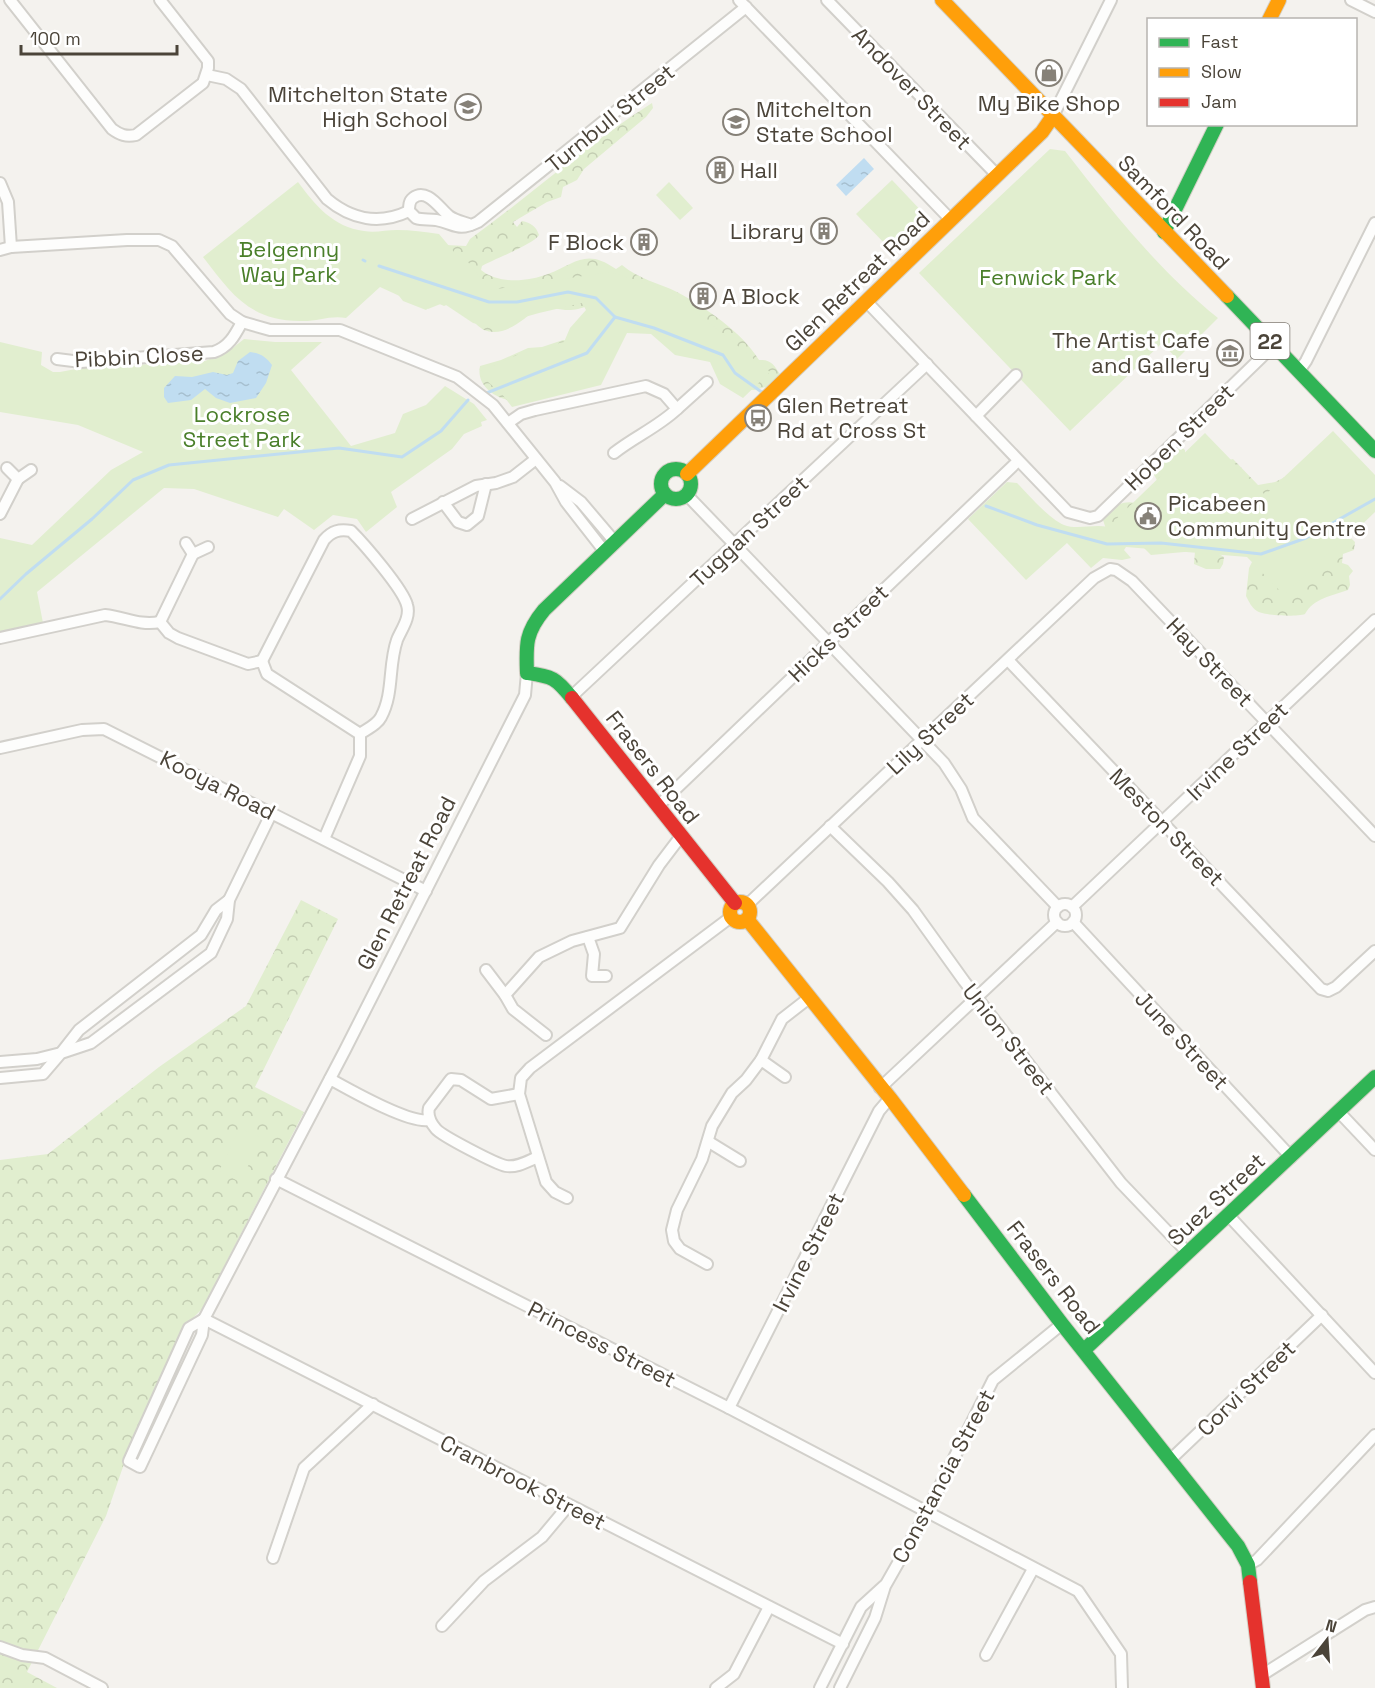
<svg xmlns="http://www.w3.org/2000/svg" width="1375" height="1688" viewBox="0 0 1375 1688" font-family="'Space Grotesk',sans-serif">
  <defs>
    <pattern id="forest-crowns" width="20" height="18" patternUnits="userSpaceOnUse" patternTransform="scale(1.5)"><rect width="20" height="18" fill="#e1eecf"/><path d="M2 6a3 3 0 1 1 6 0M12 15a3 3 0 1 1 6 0" fill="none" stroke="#c3cdb2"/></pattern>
    <pattern id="water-ripples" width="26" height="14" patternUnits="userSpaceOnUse" patternTransform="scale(1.5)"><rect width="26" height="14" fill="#c0ddf1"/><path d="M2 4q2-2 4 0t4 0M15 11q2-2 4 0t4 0" fill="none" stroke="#a6bfcf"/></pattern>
  </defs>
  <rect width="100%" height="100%" fill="#f4f2ee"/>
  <g fill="url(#forest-crowns)">
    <path d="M652,103L653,108L646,117L584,169L577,180L563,187L561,197L547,202L513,222L517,227L522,221C531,223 536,226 539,235C534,244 494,259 482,266L481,270C498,284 527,282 548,274C576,263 586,248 616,269L622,265C638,279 659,283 677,292C706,308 742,332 759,360C771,359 774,365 780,374L766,387L754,390L743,389L717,362L635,325L512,401C495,398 476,386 480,366L501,360L528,348L542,347L563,340L572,341L589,305C568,315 559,307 538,307C525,319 504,338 484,330C480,328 457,308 451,303L444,306L435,302L426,310L403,301L396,292L446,245L466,246L470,239C531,195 588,143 652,103Z"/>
    <path d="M1181,447L1185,450V459L1158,482L1153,473C1157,462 1170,449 1181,447Z"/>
    <path d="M1233,459L1258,485L1275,482L1287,476L1355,542L1354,550L1343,554L1342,563L1348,565L1353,571L1349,576L1350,585L1348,590C1332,596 1314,598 1305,614C1297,617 1265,616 1257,611C1252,608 1249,602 1246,596L1249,568L1254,558L1250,551L1216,552L1224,557L1223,564L1220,569H1206L1194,564L1195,551L1151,555L1142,546L1106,529L1102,517C1112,508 1121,500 1135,503L1225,461Z"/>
    <polygon points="301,900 338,919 255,1087 304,1112 202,1309 186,1325 134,1435 106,1516 27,1672 57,1688 0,1688 0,1160 48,1154 159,1067 246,1006"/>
  </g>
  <g fill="#e1eecf">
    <path d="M1050,149L1065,151C1111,210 1159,271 1218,318L1177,359L1162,343L1070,431L919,273Z"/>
    <polygon points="892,180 927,217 891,250 856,214"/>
    <path d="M298,182C315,205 333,227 364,231C375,233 386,230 397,230C411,230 425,232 439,234L460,259L464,257L490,290L610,272L670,291L770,372L743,398L720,384L710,362L675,355L651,334L627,333L601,385L512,407L502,394L480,375L483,372L479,369L491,367L519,354L547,350L559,343L564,342L570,328L586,310L582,303L539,313L490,327L473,323L443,303L428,309L380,287L346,318C330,315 316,322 300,321C248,320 231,293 203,257Z"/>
    <polygon points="669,182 693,208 680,220 656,195"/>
    <polygon points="244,339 275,342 322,342 291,370 351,446 395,433 403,414 426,405 445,386 474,404 487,420 481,422 482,426 464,434 452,449 391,492 397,507 366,532 357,519 333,515 314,530 284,509 278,517 194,489 164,488 37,592 43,623 0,632 0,538 32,545 111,470 143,452 78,425 0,412 0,342 42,352 41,365 53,372 60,372 81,368 205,361 229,351"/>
    <path d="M1333,431L1375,475V512L1348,538L1346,537L1284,595L1247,557L1126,547L1124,550L1131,558L1122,560L1103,558L1091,568L1067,543L1026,580L968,519L1007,482L1017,483C1029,495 1048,518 1064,525C1077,530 1094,524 1108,527L1205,433L1265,495Z"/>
    <polygon points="240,1128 262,1138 240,1182 219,1171"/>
  </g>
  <g fill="url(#water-ripples)">
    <polygon points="864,158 874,169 846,196 836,185"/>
    <path d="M250,352C260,353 266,357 272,365L266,383L256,398L230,403L216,398L205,389L191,400L168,403L164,397V388L175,376L192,377L213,372L227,375L233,373L238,361Z"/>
  </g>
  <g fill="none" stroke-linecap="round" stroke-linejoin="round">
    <g stroke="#c0ddf1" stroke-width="3">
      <polyline points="363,260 365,261"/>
      <polyline points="379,266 489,302 517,302 568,292 596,298 615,317"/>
      <polyline points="484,394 587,353 615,317 654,328 723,355 735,373 763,393"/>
      <polyline points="986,506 1037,525 1107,544 1161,543 1261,554 1306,538 1375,499"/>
      <polyline points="0,599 26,574 92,519 133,480 169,465 339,448 402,457 441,431 468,400"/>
    </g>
    <defs>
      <g id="street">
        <path d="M10,0L112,129C120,135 126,137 136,135L203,83L208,68V61L160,0"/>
        <polyline points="739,0 951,220"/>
        <polyline points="827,0 997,175"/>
        <polyline points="1351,0 1375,12"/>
        <path d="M207,75L226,79L241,89L327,199C352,220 380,225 409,211"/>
        <polyline points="1053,116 1111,0"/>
        <polyline points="0,183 8,202 11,247"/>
        <path d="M471,225C464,222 456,221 449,216C440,209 427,187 413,198C409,201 409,206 409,211L416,218C422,220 429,219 436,220C456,224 457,232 478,222L746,7"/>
        <polyline points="0,250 11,247 127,240 159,240 172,246 230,314 242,322 270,330 340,330 457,377 493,405 555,482 566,502 605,552"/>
        <polyline points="867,302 1068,512 1090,518 1098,516 1274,345"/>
        <path d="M57,359L81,362L214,352C229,347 235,335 242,322"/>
        <polyline points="1299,371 1306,361 1375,223"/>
        <polyline points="976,416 1016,375"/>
        <polyline points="508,423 521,414 535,410 646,386 664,394 677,409 707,382"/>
        <path d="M614,453C634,437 658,427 677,409"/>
        <polyline points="7,468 18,479 31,470"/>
        <polyline points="560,486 581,502 615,542"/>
        <polyline points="686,494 944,763 961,789 973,818 1058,907"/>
        <polyline points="443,502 458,522 467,525 478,516 486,484"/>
        <polyline points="0,514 18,479"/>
        <polyline points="412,519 476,486 496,483 513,477 536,459"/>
        <polyline points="186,543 193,554 208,547"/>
        <polyline points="160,622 193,554"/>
        <path d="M0,638L105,615C125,617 139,626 160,622L169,633L178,638L248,664L262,661L267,674L360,734V756L324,839"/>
        <polyline points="1008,660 1321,989 1328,991 1336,987 1375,951"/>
        <path d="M262,661L324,540C332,531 339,529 351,531C364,544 403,589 407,605C411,617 401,630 397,640C388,666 394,693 381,717C377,725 367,729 360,734"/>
        <polyline points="527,673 525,695 345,1050 204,1319 843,1644"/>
        <polyline points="571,697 927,364"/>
        <polyline points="0,748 82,730 104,729 426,891"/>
        <polyline points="658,806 1018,461"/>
        <polyline points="830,826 888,882 913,910 964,981 1121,1183 1188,1253"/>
        <circle cx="1065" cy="915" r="11"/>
        <polyline points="747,905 1094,578 1110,569 1116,570 1132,581 1375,836"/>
        <polyline points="1072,907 1375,620"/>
        <polyline points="1073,922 1291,1157"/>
        <polyline points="588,937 594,954 592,976 606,976"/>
        <polyline points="486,970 505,995 513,1009 546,1035"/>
        <polyline points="505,995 539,957 572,941 620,928 659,865 681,836"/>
        <polyline points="761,1060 785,1077"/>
        <polyline points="0,1062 37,1059 61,1053 79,1030 201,935 216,910 229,900"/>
        <polyline points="0,1078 43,1074 61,1053 91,1043 211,953 227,919 229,900 272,812"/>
        <path d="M330,1079C350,1090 409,1124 429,1120"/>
        <polyline points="880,1088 1057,922"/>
        <path d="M519,1094L491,1099L461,1080L451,1079L429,1108C427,1116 430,1122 436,1129C442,1136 496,1164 506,1166C517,1168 528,1161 538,1157"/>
        <polyline points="1339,1112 1375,1150"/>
        <polyline points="709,1142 740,1161"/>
        <polyline points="276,1179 729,1408 1078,1591 1121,1654 1122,1688"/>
        <polyline points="567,1198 555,1192 546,1182 519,1094 521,1078 530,1068 731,917"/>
        <polyline points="1229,1216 1375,1373"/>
        <polyline points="707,1264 680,1249 674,1241 672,1230 677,1210 702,1159 712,1126 732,1093 746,1080 761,1060 782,1019 809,998"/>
        <polygon points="204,1319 202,1335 140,1467 129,1461 189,1328"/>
        <polyline points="729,1408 879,1111 890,1098"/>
        <polyline points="1170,1460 1322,1315"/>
        <polyline points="273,1558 304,1468 373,1404"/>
        <polyline points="1248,1565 1257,1560 1375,1435"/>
        <polyline points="442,1626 484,1581 542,1537 568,1506"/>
        <polyline points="0,1647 22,1655 45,1658 102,1688"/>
        <polyline points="986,1655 1033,1569"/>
        <polyline points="1262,1675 1365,1610 1375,1607"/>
        <polyline points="716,1688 734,1674 769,1607"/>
        <polyline points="820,1688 861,1607 884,1586"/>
        <polyline points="840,1688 875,1618 885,1586 927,1512 993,1380 1062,1324"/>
      </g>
      <g id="fast">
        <polyline points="1164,232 1217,124"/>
        <polyline points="1227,296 1375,451"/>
        <circle cx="676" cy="484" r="15"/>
        <path d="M572,698C555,677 553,677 527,673C526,645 525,633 544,610L665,494"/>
        <polyline points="964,1195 1062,1324 1238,1546 1248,1565 1250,1582"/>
        <polyline points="1084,1350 1375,1077"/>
      </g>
      <g id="slow">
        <polyline points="942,0 1227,296"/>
        <polyline points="1269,20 1279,0"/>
        <polyline points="687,474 1042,132 1053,116"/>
        <circle cx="740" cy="912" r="10"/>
        <polyline points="747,919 890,1098 964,1195"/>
      </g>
      <g id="jam">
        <polyline points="572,698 735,903"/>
        <polyline points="1250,1582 1263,1688"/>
      </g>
    </defs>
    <use href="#street" stroke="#d2d0cb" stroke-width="14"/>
    <use href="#fast" stroke="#d3cfc5" stroke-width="16"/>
    <use href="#slow" stroke="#d3cfc5" stroke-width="16"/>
    <use href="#jam" stroke="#d3cfc5" stroke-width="16"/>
    <use href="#street" stroke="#fdfdfc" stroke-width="10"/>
    <use href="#fast" stroke="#30b455" stroke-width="14"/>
    <use href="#slow" stroke="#ff9f0a" stroke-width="14"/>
    <use href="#jam" stroke="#e5322d" stroke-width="14"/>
  </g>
  <defs>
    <symbol id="shop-ring" viewBox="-11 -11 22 22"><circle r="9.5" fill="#fff" stroke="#868178" stroke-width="1.5"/><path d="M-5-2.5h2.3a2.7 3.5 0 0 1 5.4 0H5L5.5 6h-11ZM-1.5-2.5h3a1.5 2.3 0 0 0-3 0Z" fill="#868178"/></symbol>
    <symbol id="school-ring" viewBox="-11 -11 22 22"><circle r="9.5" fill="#fff" stroke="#868178" stroke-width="1.5"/><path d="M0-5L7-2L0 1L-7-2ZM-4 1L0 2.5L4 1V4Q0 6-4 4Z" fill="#868178"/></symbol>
    <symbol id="building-ring" viewBox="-11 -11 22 22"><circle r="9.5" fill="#fff" stroke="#868178" stroke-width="1.5"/><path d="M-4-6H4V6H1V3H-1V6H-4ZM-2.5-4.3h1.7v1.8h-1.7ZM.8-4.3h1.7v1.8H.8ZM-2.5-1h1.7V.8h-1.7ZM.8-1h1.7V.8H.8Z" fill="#868178"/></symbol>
    <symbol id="museum-ring" viewBox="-11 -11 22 22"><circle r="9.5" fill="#fff" stroke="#868178" stroke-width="1.5"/><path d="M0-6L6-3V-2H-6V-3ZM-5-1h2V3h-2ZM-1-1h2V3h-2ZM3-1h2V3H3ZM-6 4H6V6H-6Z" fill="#868178"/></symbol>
    <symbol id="bus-ring" viewBox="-11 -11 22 22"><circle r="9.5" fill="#fff" stroke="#868178" stroke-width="1.5"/><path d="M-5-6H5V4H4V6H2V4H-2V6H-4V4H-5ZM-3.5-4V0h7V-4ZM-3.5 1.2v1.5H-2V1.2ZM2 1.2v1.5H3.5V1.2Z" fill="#868178"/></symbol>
    <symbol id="civic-ring" viewBox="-11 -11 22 22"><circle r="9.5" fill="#fff" stroke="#868178" stroke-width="1.5"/><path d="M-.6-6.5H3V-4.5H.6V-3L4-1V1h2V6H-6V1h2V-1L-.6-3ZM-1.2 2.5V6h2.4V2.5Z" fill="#868178"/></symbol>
  </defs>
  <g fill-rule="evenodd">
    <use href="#shop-ring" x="1034" y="58" width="30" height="30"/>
    <use href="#school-ring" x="453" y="92" width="30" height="30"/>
    <use href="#school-ring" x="721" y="107" width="30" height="30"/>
    <use href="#building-ring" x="705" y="155" width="30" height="30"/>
    <use href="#building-ring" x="809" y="216" width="30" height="30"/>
    <use href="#building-ring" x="629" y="227" width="30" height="30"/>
    <use href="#building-ring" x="688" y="281" width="30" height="30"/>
    <use href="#museum-ring" x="1215" y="338" width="30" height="30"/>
    <use href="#bus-ring" x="743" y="403" width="30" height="30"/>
    <use href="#civic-ring" x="1133" y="501" width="30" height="30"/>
  </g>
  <g text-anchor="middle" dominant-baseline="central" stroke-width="6" stroke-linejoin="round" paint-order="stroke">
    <rect fill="#fff" stroke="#817c74" stroke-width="1.5" x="1250.5" y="323" width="39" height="36" rx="4.5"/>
    <g font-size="21" font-weight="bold" fill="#4b4439">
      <text x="1270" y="341">22</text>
    </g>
    <g font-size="22" fill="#4b4439" stroke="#fff">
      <text transform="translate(912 88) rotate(46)">Andover Street</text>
      <text transform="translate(610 118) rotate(-39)">Turnbull Street</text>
      <text transform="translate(1174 212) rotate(46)">Samford Road</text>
      <text transform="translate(857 281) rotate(-44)">Glen Retreat Road</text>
      <text transform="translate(139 356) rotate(-3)">Pibbin Close</text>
      <text transform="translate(1179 437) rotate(-44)">Hoben Street</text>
      <text transform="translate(749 531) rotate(-43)">Tuggan Street</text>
      <text transform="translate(838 633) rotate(-44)">Hicks Street</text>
      <text transform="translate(1210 662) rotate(46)">Hay Street</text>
      <text transform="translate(930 733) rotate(-43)">Lily Street</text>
      <text transform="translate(1237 751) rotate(-44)">Irvine Street</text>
      <text transform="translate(653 767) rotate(52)">Frasers Road</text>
      <text transform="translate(218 785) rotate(27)">Kooya Road</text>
      <text transform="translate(1167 827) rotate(46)">Meston Street</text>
      <text transform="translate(406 883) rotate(-63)">Glen Retreat Road</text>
      <text transform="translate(1009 1039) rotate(52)">Union Street</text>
      <text transform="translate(1182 1040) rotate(47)">June Street</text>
      <text transform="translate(1216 1199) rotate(-43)">Suez Street</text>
      <text transform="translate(808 1252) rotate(-63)">Irvine Street</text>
      <text transform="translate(1054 1277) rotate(52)">Frasers Road</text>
      <text transform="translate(602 1344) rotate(27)">Princess Street</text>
      <text transform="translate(1246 1388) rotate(-44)">Corvi Street</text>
      <text transform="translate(943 1476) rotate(-62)">Constancia Street</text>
      <text transform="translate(523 1482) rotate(27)">Cranbrook Street</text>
    </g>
    <g font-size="22" fill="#4b4439" stroke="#fff" text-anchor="start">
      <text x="448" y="94" text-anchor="end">Mitchelton State<tspan x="448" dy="25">High School</tspan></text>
      <text x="1049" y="103" text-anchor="middle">My Bike Shop</text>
      <text x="756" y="109">Mitchelton<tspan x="756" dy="25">State School</tspan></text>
      <text x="740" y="170">Hall</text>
      <text x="804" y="231" text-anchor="end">Library</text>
      <text x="624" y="242" text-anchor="end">F Block</text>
      <text x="722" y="296">A Block</text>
      <text x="1210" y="340" text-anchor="end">The Artist Cafe<tspan x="1210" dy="25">and Gallery</tspan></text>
      <text x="777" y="405">Glen Retreat<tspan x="777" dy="25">Rd at Cross St</tspan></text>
      <text x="1168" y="503">Picabeen<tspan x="1168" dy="25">Community Centre</tspan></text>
    </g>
    <g font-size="22" fill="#4a7f2a" stroke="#fff">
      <text x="289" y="249">Belgenny<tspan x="289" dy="25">Way Park</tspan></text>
      <text x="1048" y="277">Fenwick Park</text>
      <text x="242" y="414">Lockrose<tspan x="242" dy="25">Street Park</tspan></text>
    </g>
  </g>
  <rect x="1147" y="18" width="210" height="108" fill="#ffffff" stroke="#b7b4b0" stroke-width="1.5"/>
  <rect x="1159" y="38" width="30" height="9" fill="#30b455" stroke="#b7b4b0" stroke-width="1.5"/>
  <text x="1201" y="48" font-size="18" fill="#4b4439">Fast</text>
  <rect x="1159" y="68" width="30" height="9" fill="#ff9f0a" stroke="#b7b4b0" stroke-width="1.5"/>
  <text x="1201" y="78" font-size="18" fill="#4b4439">Slow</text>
  <rect x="1159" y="98" width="30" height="9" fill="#e5322d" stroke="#b7b4b0" stroke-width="1.5"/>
  <text x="1201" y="108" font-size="18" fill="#4b4439">Jam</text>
  <g transform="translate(1327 1640) rotate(17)" stroke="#ffffff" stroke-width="4.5" paint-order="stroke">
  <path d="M0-4.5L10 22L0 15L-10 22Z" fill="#4b4439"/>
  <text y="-9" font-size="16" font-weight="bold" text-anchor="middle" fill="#4b4439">N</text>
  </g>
  <path d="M21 45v9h156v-9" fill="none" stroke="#4b4439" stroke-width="3"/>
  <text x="30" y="45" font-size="18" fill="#4b4439" stroke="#ffffff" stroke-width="4.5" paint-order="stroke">100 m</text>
</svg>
